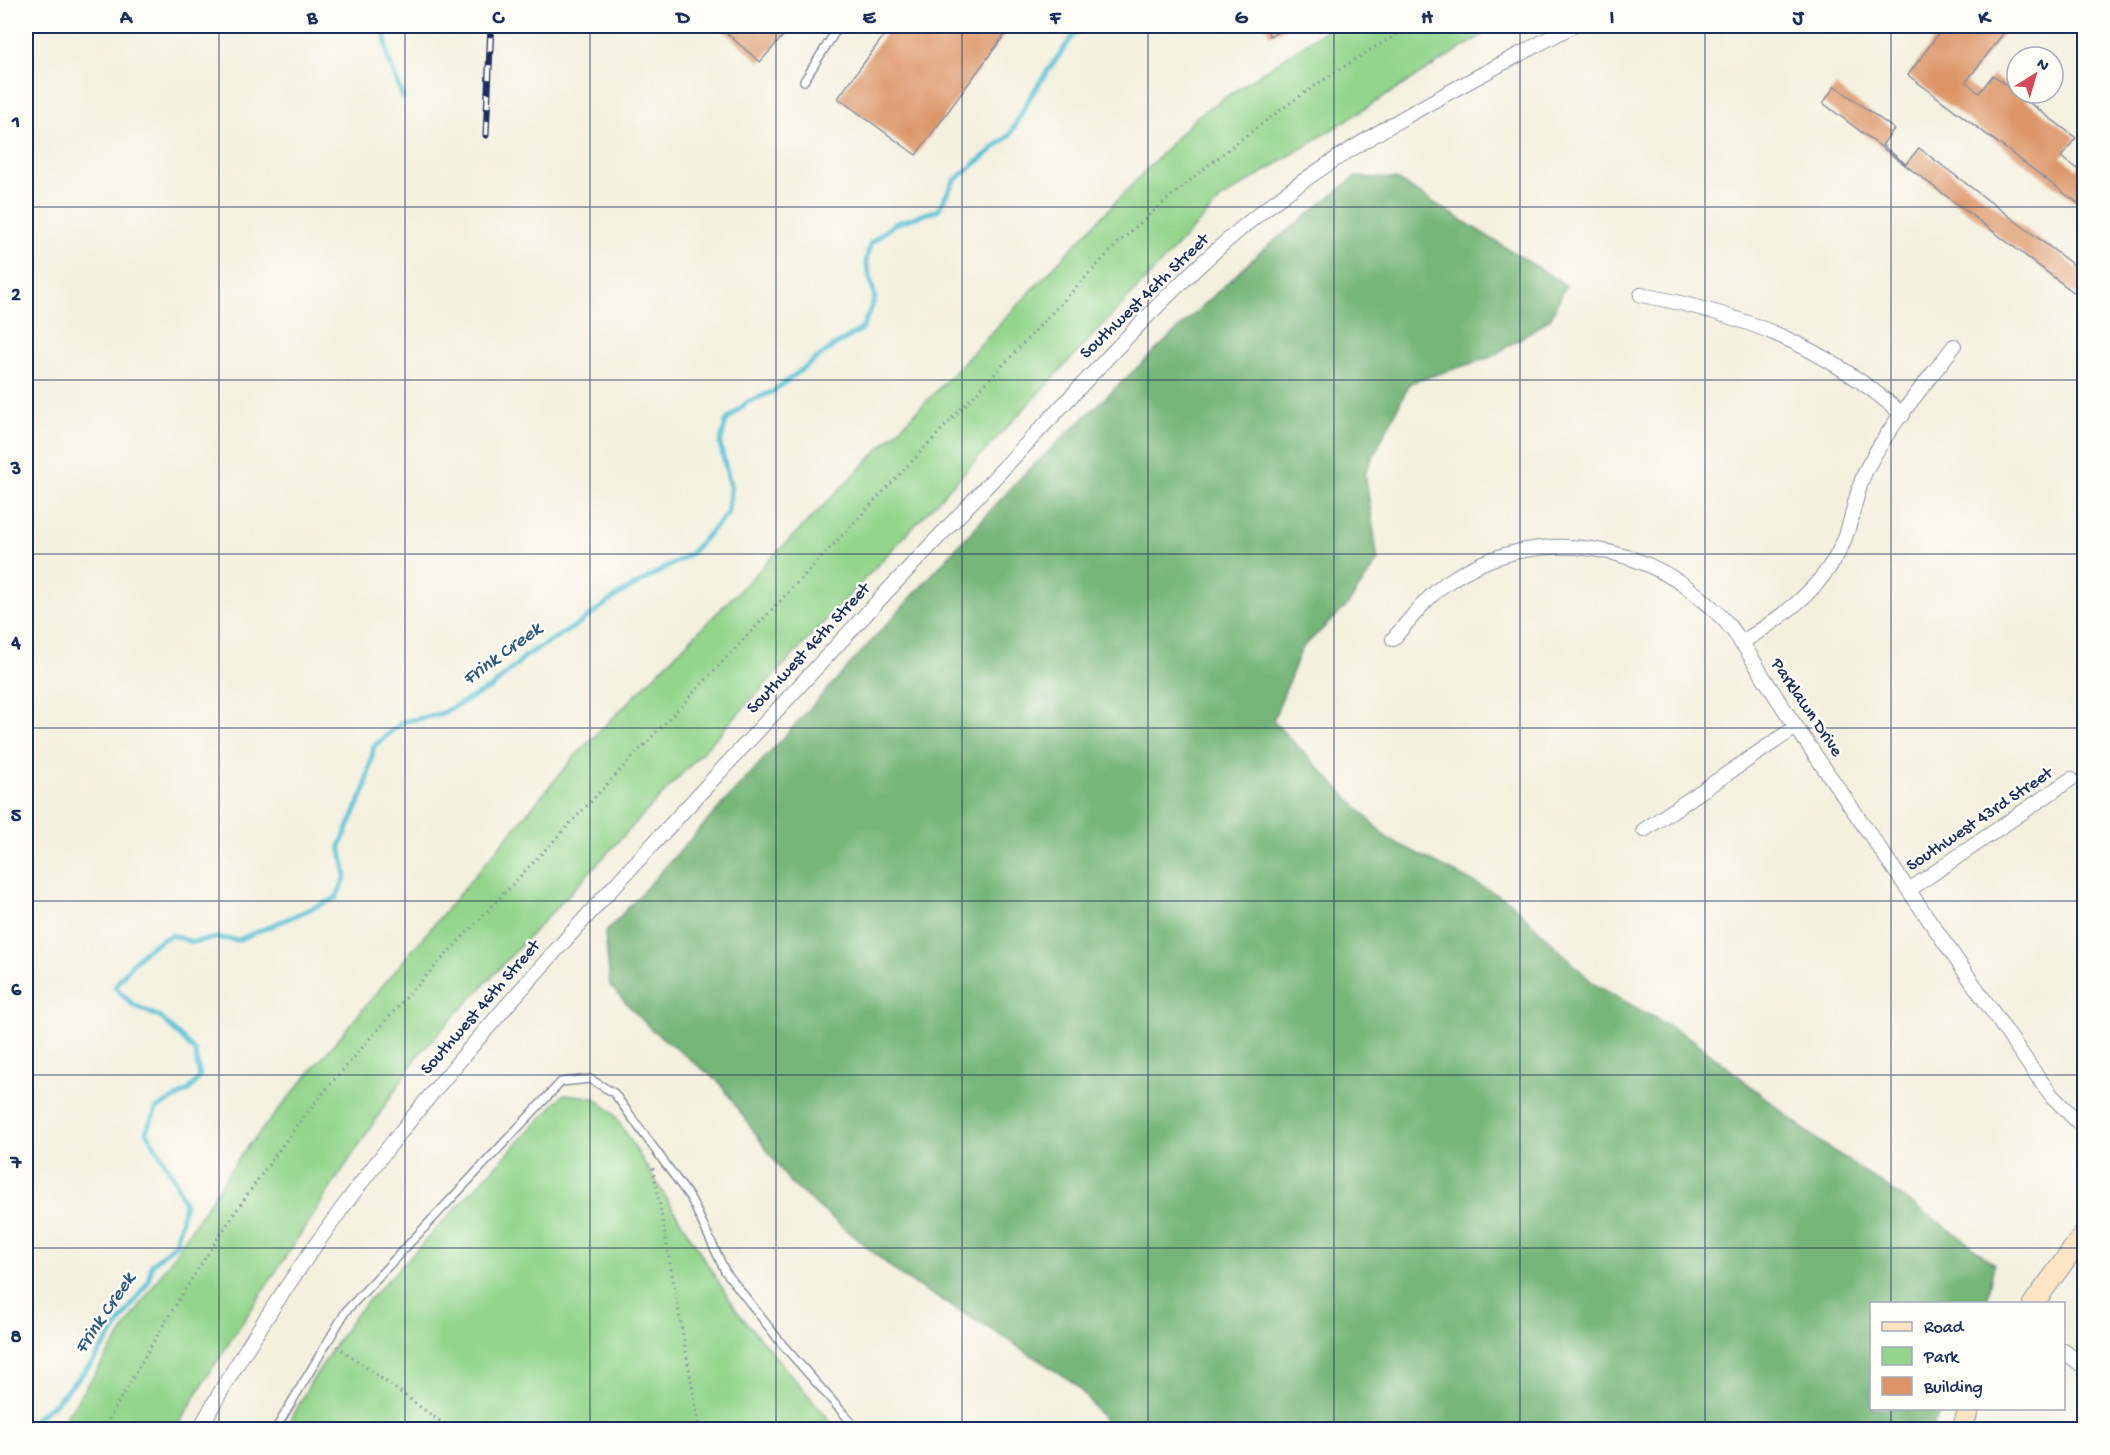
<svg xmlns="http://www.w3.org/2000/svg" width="2110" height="1455" viewBox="0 0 2110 1455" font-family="'Gochi Hand',sans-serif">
  <rect width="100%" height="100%" fill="#fdfcf7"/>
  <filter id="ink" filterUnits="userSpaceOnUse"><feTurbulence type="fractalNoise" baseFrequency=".0167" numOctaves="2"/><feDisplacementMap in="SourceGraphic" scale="12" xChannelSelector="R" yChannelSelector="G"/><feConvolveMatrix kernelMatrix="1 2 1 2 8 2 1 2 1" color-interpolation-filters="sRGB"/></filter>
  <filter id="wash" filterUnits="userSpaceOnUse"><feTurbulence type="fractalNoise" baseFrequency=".008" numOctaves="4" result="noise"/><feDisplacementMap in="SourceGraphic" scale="24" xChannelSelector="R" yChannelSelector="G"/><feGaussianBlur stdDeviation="1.35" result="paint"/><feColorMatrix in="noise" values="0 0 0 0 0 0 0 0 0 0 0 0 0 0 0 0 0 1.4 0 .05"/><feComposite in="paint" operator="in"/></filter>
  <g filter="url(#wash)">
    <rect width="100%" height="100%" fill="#f4f0de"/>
    <g fill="#93d58c" stroke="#578275" stroke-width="1.5">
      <polygon points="1332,26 1497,26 1221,199 418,1055 208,1375 176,1429 58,1429 240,1156 575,756 926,402 1197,116"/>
      <polygon points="564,1094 595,1098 614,1114 736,1310 837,1429 286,1429 311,1382 354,1316"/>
    </g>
    <polygon fill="#76b678" stroke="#48726b" stroke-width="1.5" points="1355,177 1396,179 1566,285 1550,319 1491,357 1410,383 1365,473 1378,560 1347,606 1302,648 1273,721 1387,838 1508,900 1594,984 1694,1040 1812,1136 1959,1236 1994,1264 1986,1303 1872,1304 1872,1408 1942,1409 1931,1429 1111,1429 1076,1384 1002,1336 904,1278 791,1184 719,1082 651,1029 610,986 605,933 1022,476 1259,253"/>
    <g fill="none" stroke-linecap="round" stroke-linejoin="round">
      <g stroke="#59c1d6" stroke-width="5">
        <polyline points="377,26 385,34 388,58 403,98"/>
        <path d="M26,1426L55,1403L92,1363L148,1282L152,1264L176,1243L185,1204L172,1174L146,1131L157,1108L188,1091L200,1077L195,1052L183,1039L161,1018L132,1004L115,987C131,963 145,946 172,935L192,942L216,938L238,940L336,898L346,876L340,846L365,789L374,746L403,722L440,714L492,687L527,655L577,625L618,595L690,554L727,514L731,489L720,444L726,421L747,402L772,392L832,347L862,329L875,298L866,261L870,244L894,224L938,210L954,181L1010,135L1030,97L1049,69L1073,36L1086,26"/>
      </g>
    </g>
    <g id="blocks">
      <g fill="#dd9568">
        <polygon points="718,26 792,26 760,62"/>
        <polygon points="891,26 1011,26 916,155 838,98"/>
        <polygon points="1265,26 1290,26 1270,36"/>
        <polygon points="1944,26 2009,26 1966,82 1979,93 1993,75 2076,138 2061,157 2077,169 2084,158 2084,208 1908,75"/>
        <polygon points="1835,86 1894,129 1882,145 1906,164 1919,148 2084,273 2084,300 1823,103"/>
      </g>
    </g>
  </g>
  <g filter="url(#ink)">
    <use href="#blocks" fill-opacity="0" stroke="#88909e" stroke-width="1.5"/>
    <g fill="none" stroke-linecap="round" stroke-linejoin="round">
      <defs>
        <g id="service">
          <polyline points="804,81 839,26"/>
          <polyline points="275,1430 346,1311 561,1082 590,1079 614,1093 691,1199 725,1271 782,1344 858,1430"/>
        </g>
        <g id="minor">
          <path d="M1641,295C1741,313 1825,346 1903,415"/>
          <path d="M1393,639C1410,620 1426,597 1448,582C1537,521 1655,542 1726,622C1743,641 1756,666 1770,687C1792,722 1815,755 1838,788C1903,881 1967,975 2032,1069L2052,1096L2084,1128"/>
          <path d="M1741,643C1782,617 1821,590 1842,545C1853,521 1855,493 1866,470C1889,425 1924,386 1954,346"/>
          <polyline points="1644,830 1796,727"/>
          <polyline points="1909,890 2071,779"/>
          <polyline points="2064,1351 2084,1367"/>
          <path d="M199,1430C315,1219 467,1046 629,870C717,775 805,679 893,585C955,520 1017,454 1078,389C1139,324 1202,257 1273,203C1365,133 1471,81 1572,26"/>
        </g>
        <g id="secondary">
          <polyline points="2033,1304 2084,1234"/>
          <polyline points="1962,1430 1969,1408"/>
        </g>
      </defs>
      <use href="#service" stroke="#88909e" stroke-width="10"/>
      <use href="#minor" stroke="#88909e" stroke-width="16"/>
      <use href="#secondary" stroke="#88909e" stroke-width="22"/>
      <g stroke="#88909e" stroke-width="3" stroke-dasharray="1.5 4.5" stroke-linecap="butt">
        <polyline points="653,1168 700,1430"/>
        <polyline points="337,1346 452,1430"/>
        <path d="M103,1430C163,1322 228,1216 303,1118C337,1075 374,1034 410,993L1119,242C1210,160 1305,85 1412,26"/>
      </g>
      <use href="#service" stroke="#fff" stroke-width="7"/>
      <use href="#minor" stroke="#fff" stroke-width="14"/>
      <use href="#secondary" stroke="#fce5c4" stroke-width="20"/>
      <defs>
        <polyline id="rail" points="486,135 491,26"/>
      </defs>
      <use href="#rail" stroke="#1b2f5e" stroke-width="7"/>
      <use href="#rail" stroke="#fdfcf7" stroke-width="4.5" stroke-dasharray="14" stroke-linecap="butt"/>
    </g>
  </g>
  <path fill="none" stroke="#1b2f5e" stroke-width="1.5" stroke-opacity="0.55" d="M219,26V1430M405,26V1430M590,26V1430M776,26V1430M962,26V1430M1148,26V1430M1334,26V1430M1520,26V1430M1705,26V1430M1891,26V1304M26,207H2084M26,380H2084M26,554H2084M26,728H2084M26,901H2084M26,1075H2084M26,1248H2084M1891,1408V1430"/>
  <g text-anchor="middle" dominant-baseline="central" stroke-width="5" stroke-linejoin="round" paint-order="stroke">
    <g font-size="18" fill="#1b2f5e" stroke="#fdfcf7">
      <text transform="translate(1145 297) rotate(-44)">Southwest 46th Street</text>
      <text transform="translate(809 649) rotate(-47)">Southwest 46th Street</text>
      <text transform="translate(1806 708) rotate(56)">Parklawn Drive</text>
      <text transform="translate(1980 820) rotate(-34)">Southwest 43rd Street</text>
      <text transform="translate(481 1008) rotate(-49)">Southwest 46th Street</text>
    </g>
    <g font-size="20" font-style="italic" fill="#2e5b82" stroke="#fdfcf7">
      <text transform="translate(503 655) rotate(-36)">Frink Creek</text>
      <text transform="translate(106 1314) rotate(-56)">Frink Creek</text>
    </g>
  </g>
  <rect width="2110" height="1455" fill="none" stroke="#fdfcf7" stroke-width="66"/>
  <rect x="1870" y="1302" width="195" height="108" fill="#fdfcf7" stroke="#a3aaba" stroke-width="1.5"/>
  <rect x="1882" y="1322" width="30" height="9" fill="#fce5c4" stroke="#a3aaba" stroke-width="1.5"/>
  <text x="1924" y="1332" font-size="18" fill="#1b2f5e">Road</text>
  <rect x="1882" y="1347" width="30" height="18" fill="#93d58c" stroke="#a3aaba" stroke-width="1.5"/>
  <text x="1924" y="1362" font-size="18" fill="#1b2f5e">Park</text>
  <rect x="1882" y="1377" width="30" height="18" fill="#dd9568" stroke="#a3aaba" stroke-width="1.5"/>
  <text x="1924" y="1392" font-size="18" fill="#1b2f5e">Building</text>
  <g transform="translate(2035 75) rotate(37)"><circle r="28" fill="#fdfcf7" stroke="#a3aaba" stroke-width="1.5"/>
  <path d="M0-4.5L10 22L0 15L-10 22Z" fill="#d1495b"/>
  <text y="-9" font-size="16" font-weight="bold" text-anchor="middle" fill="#1b2f5e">N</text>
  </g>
  <rect x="33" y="33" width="2044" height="1389" fill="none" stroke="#1b2f5e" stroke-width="2"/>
  <g font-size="20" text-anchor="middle" font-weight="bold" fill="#1b2f5e">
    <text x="126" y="23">A</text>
    <text x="312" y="23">B</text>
    <text x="498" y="23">C</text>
    <text x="683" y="23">D</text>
    <text x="869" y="23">E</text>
    <text x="1055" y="23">F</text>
    <text x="1241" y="23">G</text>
    <text x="1427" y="23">H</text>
    <text x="1612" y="23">I</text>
    <text x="1798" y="23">J</text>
    <text x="1984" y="23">K</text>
    <text x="16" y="127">1</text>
    <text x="16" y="300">2</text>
    <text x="16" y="474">3</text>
    <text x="16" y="648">4</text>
    <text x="16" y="821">5</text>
    <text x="16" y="995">6</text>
    <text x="16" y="1168">7</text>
    <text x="16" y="1342">8</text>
  </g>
</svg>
